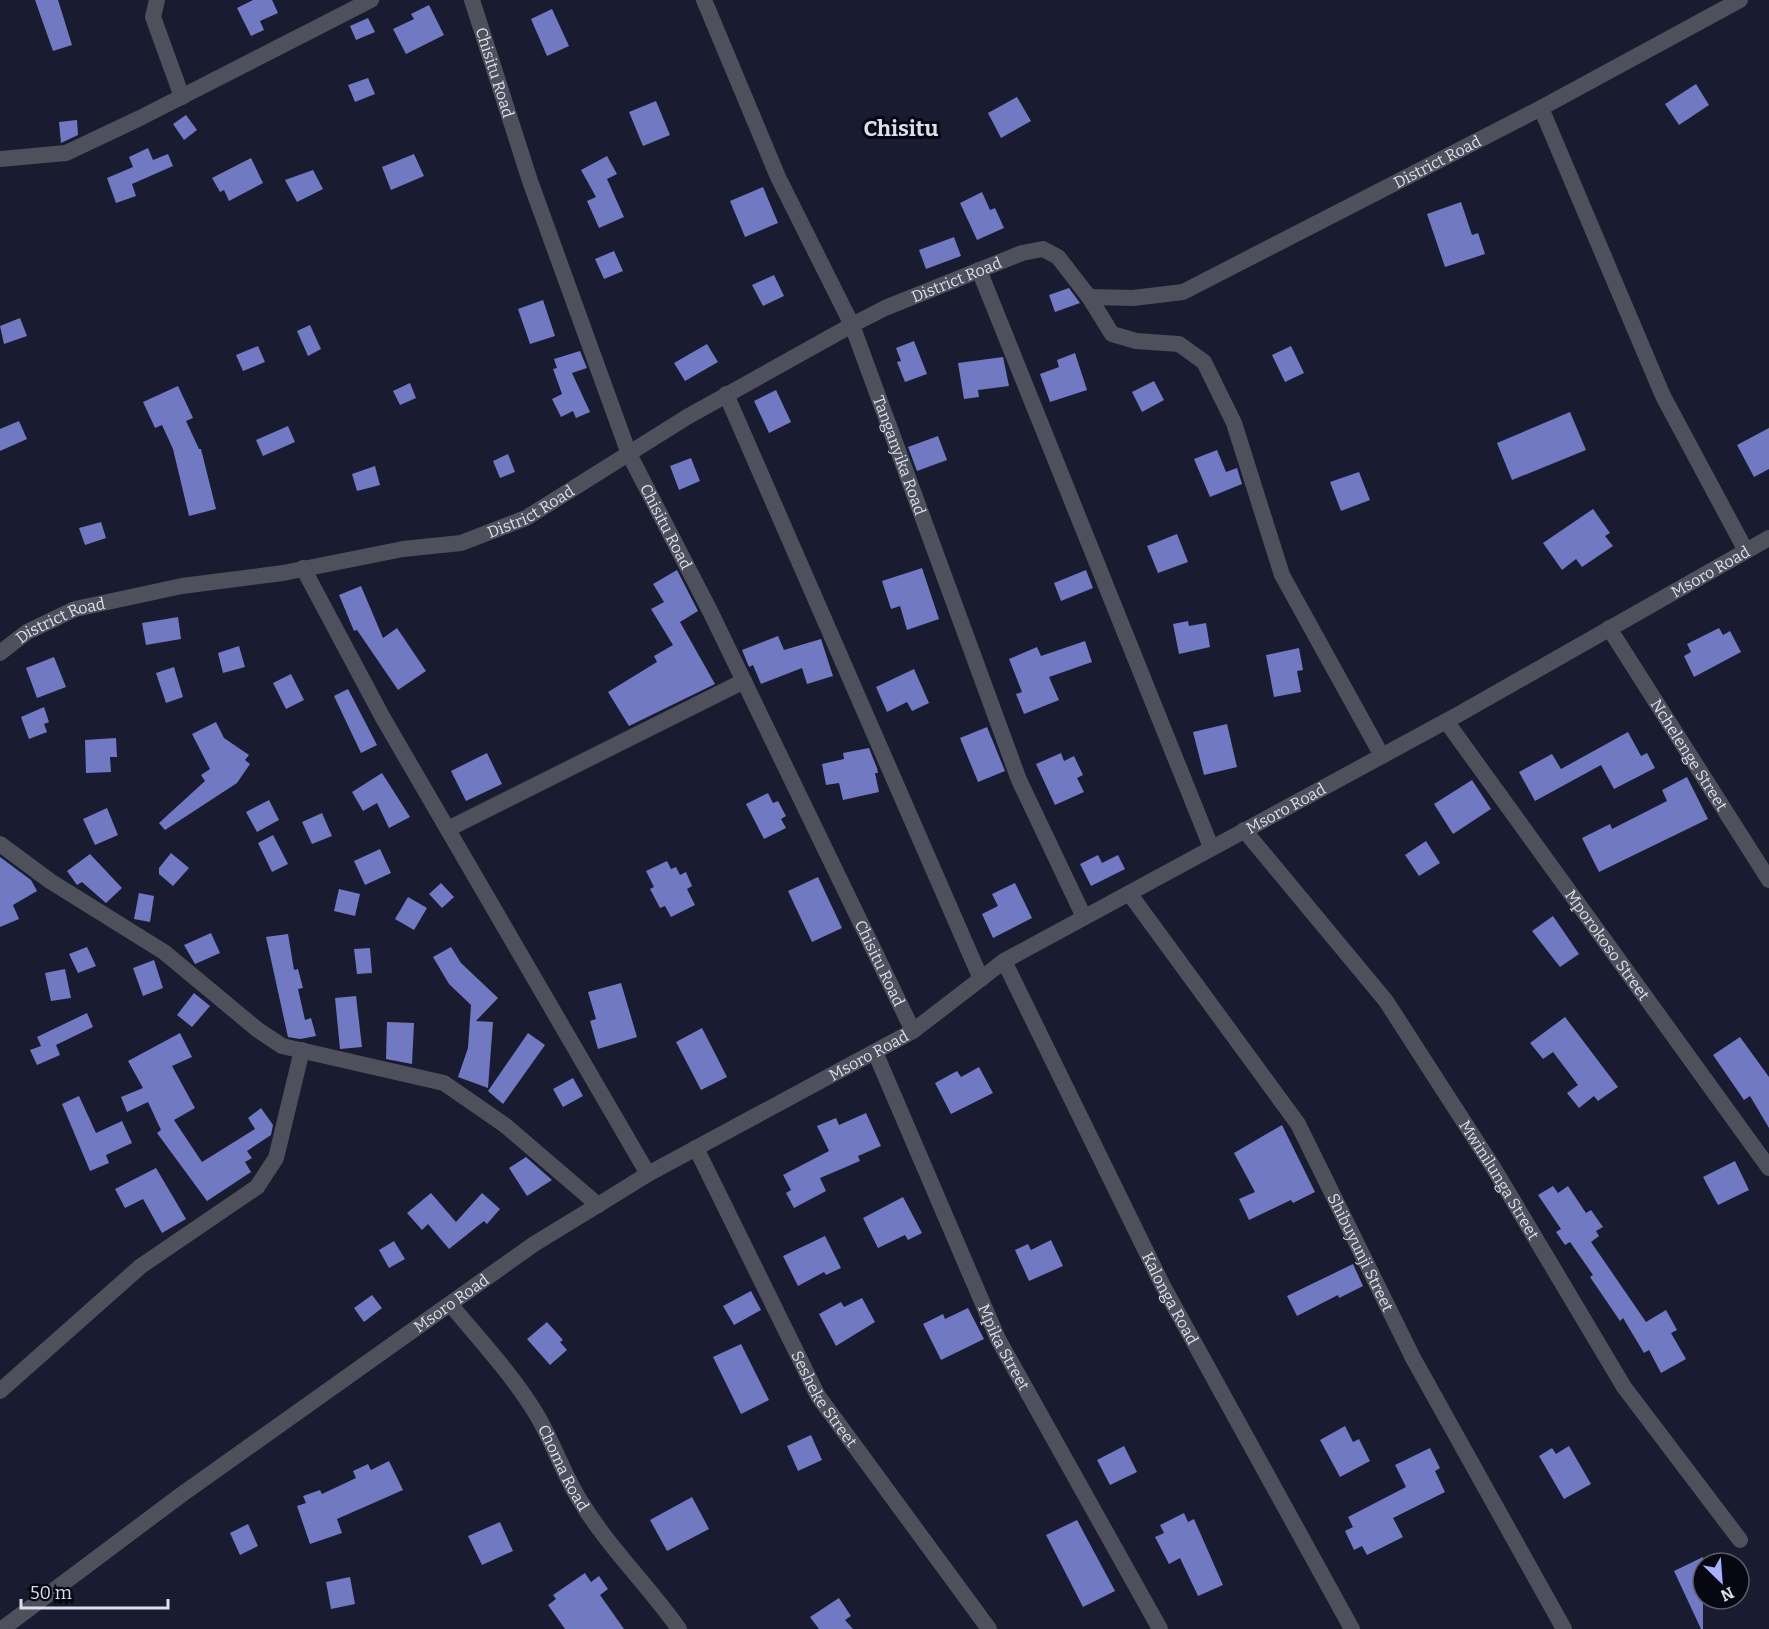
<svg xmlns="http://www.w3.org/2000/svg" width="1769" height="1629" viewBox="0 0 1769 1629" font-family="Bitter,serif">
  <rect width="100%" height="100%" fill="#191b31"/>
  <g fill="#7279c3">
    <polygon points="35,0 58,0 72,45 53,51"/>
    <polygon points="253,0 272,0 278,13 260,21 264,30 251,36 237,8"/>
    <polygon points="429,5 444,35 406,54 393,29 414,19 411,14"/>
    <polygon points="552,9 569,46 547,56 531,19"/>
    <polygon points="368,18 375,32 356,40 350,26"/>
    <polygon points="368,78 375,94 355,102 348,85"/>
    <polygon points="1696,84 1709,105 1679,125 1665,104"/>
    <polygon points="1017,97 1031,121 1001,138 988,113"/>
    <polygon points="656,101 670,135 643,146 629,112"/>
    <polygon points="186,115 197,130 184,140 173,124"/>
    <polygon points="77,120 78,135 61,143 59,122"/>
    <polygon points="148,148 153,160 168,154 173,166 132,184 136,196 116,203 107,178 133,167 129,157"/>
    <polygon points="414,154 424,176 391,190 382,167"/>
    <polygon points="607,156 617,174 607,179 624,217 599,228 587,201 596,197 581,170"/>
    <polygon points="251,158 263,183 229,201 224,190 220,192 212,178"/>
    <polygon points="313,170 323,189 297,202 285,180"/>
    <polygon points="763,187 778,223 745,237 730,201"/>
    <polygon points="982,192 990,210 995,208 1004,228 977,240 960,203"/>
    <polygon points="1461,202 1472,235 1478,233 1485,254 1445,267 1427,214"/>
    <polygon points="954,237 961,256 926,269 919,250"/>
    <polygon points="614,251 623,271 604,279 595,259"/>
    <polygon points="774,275 784,296 763,306 752,285"/>
    <polygon points="1069,288 1080,303 1055,312 1049,295"/>
    <polygon points="543,300 555,336 530,344 518,309"/>
    <polygon points="20,318 27,336 4,344 0,326"/>
    <polygon points="310,325 321,349 308,356 297,331"/>
    <polygon points="914,341 927,374 905,382 897,362 901,361 896,348"/>
    <polygon points="707,344 718,362 685,381 674,363"/>
    <polygon points="258,346 265,362 243,371 236,355"/>
    <polygon points="1291,346 1304,373 1285,382 1272,355"/>
    <polygon points="580,351 587,368 572,373 590,412 576,418 573,411 561,417 552,399 562,394 553,369 557,368 554,359"/>
    <polygon points="1075,353 1087,390 1050,402 1040,374 1059,367 1057,360"/>
    <polygon points="1003,357 1009,386 978,390 979,397 964,399 958,363"/>
    <polygon points="1154,381 1164,400 1142,412 1132,392"/>
    <polygon points="410,383 416,398 400,405 393,391"/>
    <polygon points="178,386 193,418 186,421 199,449 201,449 216,509 189,516 173,449 162,425 155,428 143,402"/>
    <polygon points="776,390 791,422 769,433 754,401"/>
    <polygon points="1570,412 1586,450 1512,480 1497,443"/>
    <polygon points="19,421 27,439 0,451 0,429"/>
    <polygon points="288,426 295,442 263,456 256,440"/>
    <polygon points="1769,428 1769,469 1754,477 1737,445"/>
    <polygon points="938,436 947,460 917,471 908,447"/>
    <polygon points="1217,450 1226,472 1237,468 1242,484 1210,497 1194,459"/>
    <polygon points="508,454 515,472 500,478 493,461"/>
    <polygon points="691,458 700,481 679,490 670,466"/>
    <polygon points="375,466 380,485 357,491 352,474"/>
    <polygon points="1359,472 1370,500 1341,511 1330,482"/>
    <polygon points="1593,509 1610,533 1605,536 1613,546 1582,567 1576,559 1562,570 1543,543"/>
    <polygon points="101,522 106,538 85,545 79,528"/>
    <polygon points="1177,534 1188,562 1158,573 1147,546"/>
    <polygon points="922,568 939,619 907,630 900,606 891,609 882,581"/>
    <polygon points="677,570 698,611 680,622 715,684 629,726 608,692 657,662 654,656 673,645 651,609 664,602 653,584"/>
    <polygon points="1086,570 1093,588 1061,601 1054,583"/>
    <polygon points="361,586 383,638 397,628 426,671 398,690 357,630 354,631 339,595"/>
    <polygon points="178,617 181,639 146,645 142,623"/>
    <polygon points="1188,621 1189,626 1206,623 1210,647 1179,654 1173,624"/>
    <polygon points="1719,628 1723,635 1730,631 1741,652 1694,677 1684,656 1691,652 1687,644"/>
    <polygon points="778,636 784,650 821,639 833,676 807,684 802,668 761,684 753,665 749,667 742,650"/>
    <polygon points="1085,641 1092,662 1049,677 1059,700 1024,714 1016,694 1022,692 1009,659 1037,647 1041,656"/>
    <polygon points="239,646 245,667 223,673 218,653"/>
    <polygon points="1299,648 1303,670 1297,671 1301,692 1274,697 1266,655"/>
    <polygon points="54,657 66,687 37,698 26,668"/>
    <polygon points="174,667 183,697 166,703 156,673"/>
    <polygon points="914,669 929,703 912,711 907,702 887,712 876,687"/>
    <polygon points="291,674 304,700 286,709 273,683"/>
    <polygon points="348,689 377,745 361,753 334,696"/>
    <polygon points="44,707 49,722 44,724 47,732 29,739 21,717"/>
    <polygon points="216,722 224,738 249,755 245,760 250,764 237,783 165,830 159,823 205,781 201,775 210,769 192,734"/>
    <polygon points="1227,724 1237,767 1204,775 1193,732"/>
    <polygon points="987,727 1005,771 978,782 960,738"/>
    <polygon points="1628,732 1641,756 1647,753 1655,768 1614,789 1601,765 1535,801 1519,772 1552,754 1561,769"/>
    <polygon points="116,738 117,757 110,757 111,772 86,773 85,740"/>
    <polygon points="869,748 877,768 878,773 875,773 879,792 843,800 839,783 826,785 822,764 844,759 843,753"/>
    <polygon points="487,753 502,784 466,801 451,771"/>
    <polygon points="1061,753 1064,761 1074,756 1083,775 1077,778 1084,792 1055,805 1036,764"/>
    <polygon points="382,773 410,817 389,828 377,803 363,811 352,792"/>
    <polygon points="1687,777 1708,819 1599,872 1582,838 1610,824 1612,829 1667,801 1662,790"/>
    <polygon points="1472,780 1491,809 1453,834 1434,804"/>
    <polygon points="768,793 773,803 778,801 786,816 781,819 786,828 764,839 746,804"/>
    <polygon points="269,800 279,820 257,832 246,812"/>
    <polygon points="107,808 118,835 95,845 83,819"/>
    <polygon points="322,813 332,836 312,844 302,822"/>
    <polygon points="273,835 288,864 272,872 258,843"/>
    <polygon points="1426,841 1440,863 1419,876 1405,855"/>
    <polygon points="380,849 391,873 365,885 354,861"/>
    <polygon points="171,853 189,868 173,886 159,874 159,868"/>
    <polygon points="90,854 122,888 106,903 82,882 77,885 67,871"/>
    <polygon points="1098,855 1102,863 1118,855 1125,869 1091,886 1080,864"/>
    <polygon points="0,857 31,880 37,891 13,905 19,919 0,927"/>
    <polygon points="667,861 671,869 676,867 680,875 686,872 692,886 687,889 695,905 671,917 665,906 660,908 650,889 654,887 646,871"/>
    <polygon points="818,877 842,928 812,942 788,891"/>
    <polygon points="441,883 454,897 442,908 429,894"/>
    <polygon points="1015,883 1032,918 993,938 982,914 998,906 992,894"/>
    <polygon points="339,889 360,894 355,916 334,911"/>
    <polygon points="139,893 154,896 150,922 134,919"/>
    <polygon points="408,897 427,908 414,930 395,919"/>
    <polygon points="1553,916 1579,954 1560,967 1532,931"/>
    <polygon points="211,933 220,953 195,964 184,945"/>
    <polygon points="288,934 294,970 298,969 303,988 298,989 305,1020 311,1018 316,1036 300,1039 288,1037 266,937"/>
    <polygon points="87,947 96,966 78,973 69,954"/>
    <polygon points="451,947 461,963 498,998 476,1021 493,1022 488,1088 458,1077 468,1048 471,1005 449,984 433,957"/>
    <polygon points="370,948 372,973 357,974 354,949"/>
    <polygon points="154,960 163,988 143,996 133,968"/>
    <polygon points="65,969 71,998 51,1001 45,973"/>
    <polygon points="621,983 637,1037 598,1049 590,1021 596,1019 588,992"/>
    <polygon points="194,993 210,1006 192,1027 177,1015"/>
    <polygon points="356,996 362,1047 340,1049 335,998"/>
    <polygon points="87,1013 93,1027 56,1045 60,1055 37,1065 30,1050 41,1046 37,1037"/>
    <polygon points="1565,1017 1618,1087 1598,1101 1594,1096 1579,1108 1567,1093 1578,1085 1553,1052 1543,1059 1530,1043"/>
    <polygon points="387,1022 414,1023 412,1064 386,1059"/>
    <polygon points="702,1028 727,1077 701,1090 676,1042"/>
    <polygon points="180,1033 192,1057 172,1066 195,1108 174,1120 202,1162 255,1129 248,1118 261,1108 273,1125 271,1135 247,1151 252,1158 245,1162 251,1172 207,1201 157,1133 161,1130 148,1102 127,1112 121,1097 143,1088 128,1061"/>
    <polygon points="528,1033 545,1045 503,1104 488,1091"/>
    <polygon points="1740,1037 1769,1077 1769,1128 1750,1096 1744,1100 1713,1055"/>
    <polygon points="979,1067 993,1093 951,1114 935,1083 957,1071 961,1077"/>
    <polygon points="573,1078 583,1096 563,1107 553,1089"/>
    <polygon points="79,1096 96,1133 122,1121 132,1143 106,1155 109,1163 90,1171 62,1104"/>
    <polygon points="866,1113 881,1146 858,1156 860,1161 820,1178 826,1191 794,1208 786,1193 791,1190 783,1175 829,1151 817,1126 836,1118 839,1125"/>
    <polygon points="1282,1125 1315,1192 1293,1203 1291,1200 1249,1220 1239,1199 1255,1192 1234,1153"/>
    <polygon points="526,1157 552,1180 527,1196 509,1168"/>
    <polygon points="1735,1161 1749,1190 1718,1205 1703,1177"/>
    <polygon points="156,1168 186,1219 162,1233 143,1199 125,1208 115,1189"/>
    <polygon points="1553,1186 1558,1193 1568,1186 1586,1213 1591,1210 1603,1227 1596,1231 1599,1236 1591,1242 1646,1322 1666,1310 1677,1330 1671,1333 1686,1359 1661,1373 1649,1350 1644,1353 1623,1318 1620,1321 1590,1277 1593,1275 1570,1242 1565,1245 1556,1232 1561,1229 1538,1195"/>
    <polygon points="431,1193 456,1222 482,1193 500,1209 487,1224 484,1221 449,1249 428,1224 422,1230 407,1213"/>
    <polygon points="903,1197 922,1233 908,1240 905,1235 878,1248 863,1218"/>
    <polygon points="825,1236 841,1268 826,1275 824,1272 798,1286 783,1256"/>
    <polygon points="1051,1240 1063,1266 1029,1281 1015,1250 1028,1244 1031,1250"/>
    <polygon points="394,1241 405,1259 389,1268 379,1250"/>
    <polygon points="1353,1264 1363,1286 1339,1298 1338,1295 1297,1316 1287,1296"/>
    <polygon points="751,1291 761,1310 734,1325 723,1306"/>
    <polygon points="372,1295 382,1308 364,1322 354,1308"/>
    <polygon points="862,1298 875,1322 836,1346 819,1314 841,1302 844,1307"/>
    <polygon points="968,1308 984,1339 941,1360 923,1324 943,1314 945,1319"/>
    <polygon points="547,1322 563,1340 560,1342 567,1350 550,1365 527,1339"/>
    <polygon points="741,1344 769,1400 741,1414 713,1357"/>
    <polygon points="1345,1426 1353,1442 1359,1439 1370,1461 1340,1477 1320,1440"/>
    <polygon points="811,1435 822,1460 798,1471 787,1446"/>
    <polygon points="1124,1446 1137,1472 1110,1485 1097,1460"/>
    <polygon points="1569,1446 1591,1484 1564,1499 1539,1456 1552,1448 1556,1454"/>
    <polygon points="1430,1448 1440,1468 1435,1471 1445,1492 1393,1518 1403,1537 1367,1555 1362,1546 1354,1550 1345,1531 1353,1527 1348,1517 1406,1487 1395,1465"/>
    <polygon points="389,1461 403,1490 337,1519 342,1533 310,1544 297,1506 306,1503 303,1496 320,1490 322,1494 356,1478 353,1471 368,1464 371,1470"/>
    <polygon points="692,1497 709,1529 667,1551 650,1520"/>
    <polygon points="1184,1513 1188,1522 1194,1519 1223,1585 1198,1596 1180,1558 1169,1564 1155,1537 1164,1533 1160,1525"/>
    <polygon points="1077,1520 1115,1591 1083,1607 1046,1535"/>
    <polygon points="500,1522 513,1551 482,1565 468,1536"/>
    <polygon points="248,1524 258,1546 240,1555 230,1533"/>
    <polygon points="1703,1557 1703,1629 1701,1629 1674,1571"/>
    <polygon points="585,1573 591,1582 599,1576 608,1589 600,1595 624,1629 565,1629 548,1605 556,1599 553,1595"/>
    <polygon points="350,1577 355,1604 331,1609 326,1582"/>
    <polygon points="839,1598 851,1616 845,1620 853,1629 819,1629 810,1617"/>
  </g>
  <g fill="none" stroke-linecap="round" stroke-linejoin="round">
    <g stroke="#4e505b" stroke-width="16">
      <polyline points="157,0 153,17 182,97"/>
      <path id="s1" d="M472,0L530,181L629,454L710,611L913,1031"/>
      <path id="s2" d="M704,0L778,177L852,325L1019,780L1084,917"/>
      <polyline points="1541,108 1663,396 1746,551"/>
      <polyline points="0,159 66,153 140,118 371,0"/>
      <polyline points="979,270 1211,847"/>
      <path id="s3" d="M1089,297L1133,298L1183,292L1541,108L1740,0"/>
      <polyline points="726,394 981,979"/>
      <polyline points="303,568 383,718 648,1174"/>
      <path id="s4" d="M1609,628L1769,880"/>
      <path id="s5" d="M0,653L27,632L75,609L182,586L283,573L403,549L461,543L526,518L687,417L852,325L885,308L1022,253L1043,249L1058,257L1089,297L1112,334L1136,341L1179,344L1204,362L1234,423L1282,575L1382,756"/>
      <path id="s6" d="M1446,721L1769,1168"/>
      <polyline points="448,829 744,681"/>
      <path id="s7" d="M1244,830L1386,1001L1493,1167L1624,1387L1740,1540"/>
      <polyline points="0,844 50,881 164,952 258,1030 282,1046 444,1083 506,1126 598,1205"/>
      <path id="s8" d="M1129,893L1298,1124L1413,1358L1564,1629"/>
      <path id="s9" d="M1004,961L1163,1286L1352,1629"/>
      <path id="s10" d="M875,1052L998,1339L1160,1629"/>
      <path id="s11" d="M696,1148L818,1396L989,1629"/>
      <path id="s12" d="M450,1304C479,1339 511,1373 535,1412C553,1441 563,1474 581,1502C609,1548 648,1585 679,1629"/>
      <polyline points="0,1391 141,1266 257,1187 276,1158 302,1050"/>
    </g>
    <path stroke="#4e505b" stroke-width="16" id="s13" d="M2,1629L181,1495L534,1244L598,1205L648,1174L913,1031L1004,961L1461,713L1769,538"/>
  </g>
  <g text-anchor="middle" dominant-baseline="central" stroke-width="6" stroke-linejoin="round" paint-order="stroke">
    <g font-size="16" fill="#dcdeed" stroke="#060710">
      <text stroke="none"><textPath href="#s1" startOffset="76">Chisitu Road</textPath></text>
      <text stroke="none"><textPath href="#s3" startOffset="380">District Road</textPath></text>
      <text stroke="none"><textPath href="#s5" startOffset="1042">District Road</textPath></text>
      <text stroke="none"><textPath href="#s2" startOffset="496">Tanganyika Road</textPath></text>
      <text stroke="none"><textPath href="#s5" startOffset="556">District Road</textPath></text>
      <text stroke="none"><textPath href="#s1" startOffset="562">Chisitu Road</textPath></text>
      <text stroke="none"><textPath href="#s13" startOffset="2013">Msoro Road</textPath></text>
      <text stroke="none"><textPath href="#s5" startOffset="70">District Road</textPath></text>
      <text stroke="none"><textPath href="#s4" startOffset="150">Nchelenge Street</textPath></text>
      <text stroke="none"><textPath href="#s13" startOffset="1527">Msoro Road</textPath></text>
      <text stroke="none"><textPath href="#s6" startOffset="276">Mporokoso Street</textPath></text>
      <text stroke="none"><textPath href="#s1" startOffset="1048">Chisitu Road</textPath></text>
      <text stroke="none"><textPath href="#s13" startOffset="1041">Msoro Road</textPath></text>
      <text stroke="none"><textPath href="#s7" startOffset="434">Mwinilunga Street</textPath></text>
      <text stroke="none"><textPath href="#s8" startOffset="429">Shibuyunji Street</textPath></text>
      <text stroke="none"><textPath href="#s9" startOffset="376">Kalonga Road</textPath></text>
      <text stroke="none"><textPath href="#s13" startOffset="555">Msoro Road</textPath></text>
      <text stroke="none"><textPath href="#s10" startOffset="322">Mpika Street</textPath></text>
      <text stroke="none"><textPath href="#s11" startOffset="282">Sesheke Street</textPath></text>
      <text stroke="none"><textPath href="#s12" startOffset="200">Choma Road</textPath></text>
    </g>
    <g font-size="22" font-weight="bold" fill="#dcdeed" stroke="#060710">
      <text x="901" y="128">Chisitu</text>
    </g>
  </g>
  <g transform="translate(1721 1581) rotate(155)"><circle r="28" fill="#060710" stroke="#5c5d68" stroke-width="1.5"/>
  <path d="M0-4.5L10 22L0 15L-10 22Z" fill="#a7b0fc"/>
  <text y="-9" font-size="16" font-weight="bold" text-anchor="middle" fill="#dcdeed">N</text>
  </g>
  <path d="M21 1599v9h147v-9" fill="none" stroke="#dcdeed" stroke-width="3"/>
  <text x="30" y="1599" font-size="18" fill="#dcdeed" stroke="#060710" stroke-width="4.5" paint-order="stroke">50 m</text>
</svg>
